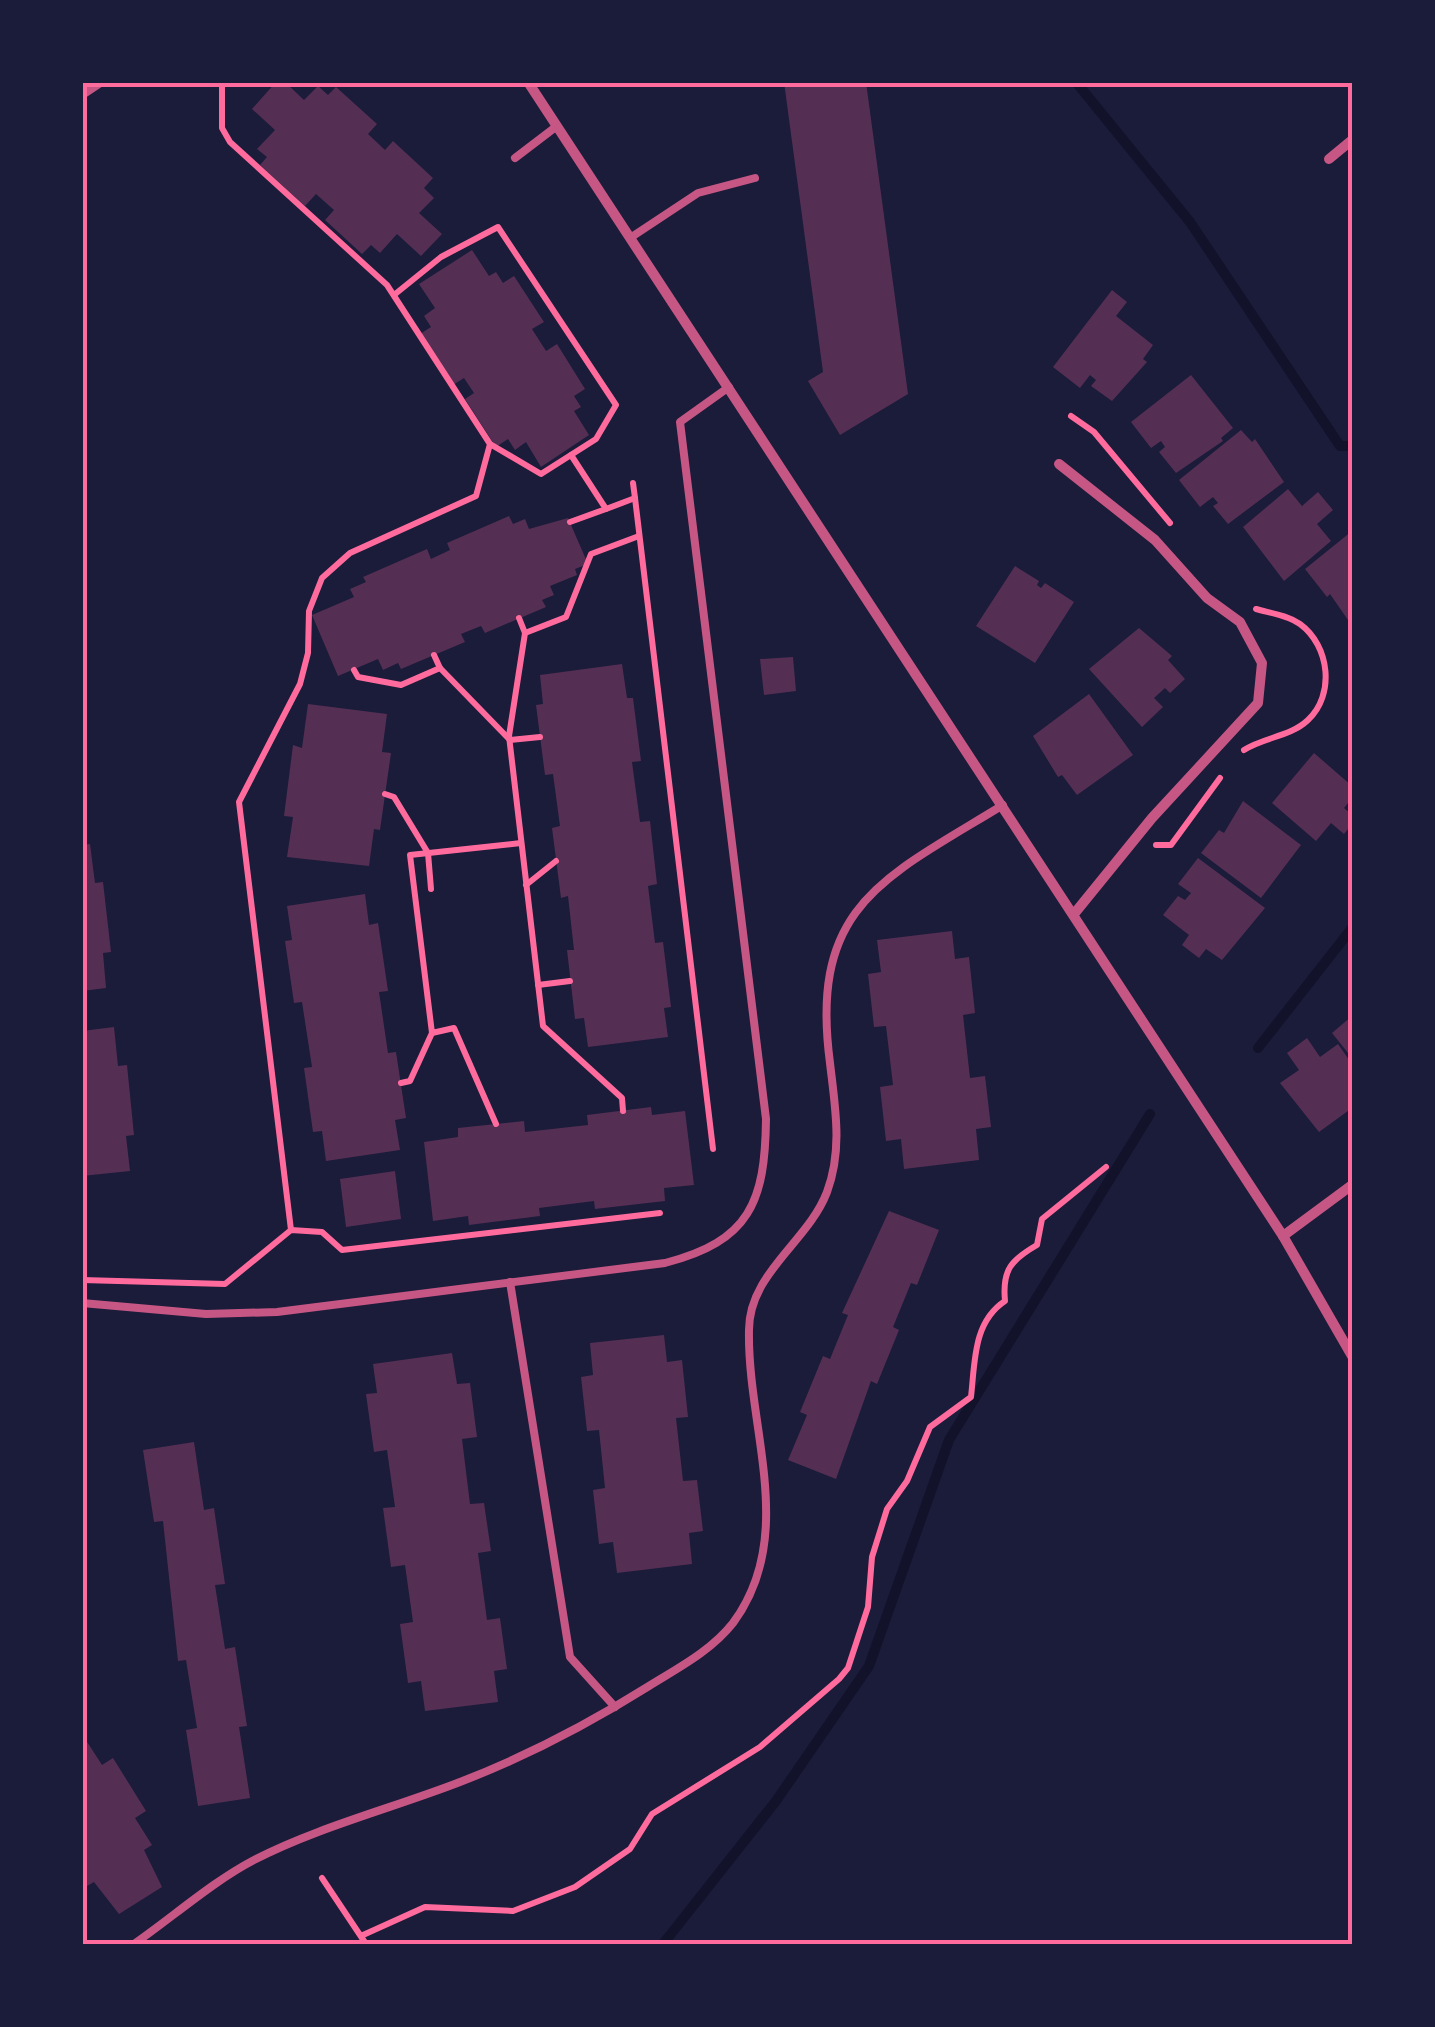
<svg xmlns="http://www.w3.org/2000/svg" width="1435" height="2027" viewBox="0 0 1435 2027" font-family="'Source Sans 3',sans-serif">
  <rect width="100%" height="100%" fill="#1b1b3a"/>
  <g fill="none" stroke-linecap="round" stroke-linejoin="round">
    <g stroke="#12122b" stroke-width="10">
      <polyline points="1076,82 1190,222 1340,446 1352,446"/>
      <polyline points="1258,1048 1352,928"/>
      <polyline points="663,1944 776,1801 869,1666 949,1440 1150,1114"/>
    </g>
  </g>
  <g fill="#542f53">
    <polygon points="276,82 285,82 304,100 318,86 328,95 336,87 377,124 368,134 385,150 393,141 433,178 424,188 434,198 419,213 442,234 421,256 397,234 380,253 371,245 362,254 325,220 334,210 316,194 305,206 260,165 267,157 257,149 275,130 252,109"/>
    <polygon points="784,82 866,82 908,394 840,435 808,381 823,372"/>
    <polygon points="472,250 489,276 496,272 503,283 514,276 544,322 532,329 546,351 557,344 585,389 574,396 581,407 574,411 589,435 541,467 526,442 515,450 508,439 496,447 465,399 474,393 464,378 453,385 420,334 431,327 424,316 435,308 419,284"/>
    <polygon points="1112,290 1127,302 1116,316 1153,345 1143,359 1147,362 1112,401 1091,386 1096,380 1090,375 1080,388 1053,367"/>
    <polygon points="1191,375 1233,428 1221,438 1223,441 1176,473 1159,452 1165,447 1161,441 1151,448 1131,422"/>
    <polygon points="1241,430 1252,442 1255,439 1284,482 1228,524 1213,506 1218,503 1213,497 1200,507 1179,480"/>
    <polygon points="1288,489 1302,506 1318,492 1333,510 1317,524 1331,541 1284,581 1243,527"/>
    <polygon points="509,516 513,524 525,519 529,529 568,518 588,564 575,569 577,575 550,586 554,595 542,600 546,607 485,633 481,626 461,634 465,642 401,669 398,663 383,670 378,659 338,676 312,615 354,597 350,589 366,582 363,577 427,549 431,559 450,550 447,543"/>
    <polygon points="1352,531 1352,617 1348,620 1330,594 1327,597 1305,569"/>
    <polygon points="1015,566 1039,581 1037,585 1041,588 1045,583 1074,602 1035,663 976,626"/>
    <polygon points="1139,628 1172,656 1168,660 1185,679 1170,693 1165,688 1154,698 1163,707 1142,727 1089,669"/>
    <polygon points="793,657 796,691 764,695 760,659"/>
    <polygon points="622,664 627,698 633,698 641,761 632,762 640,822 650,821 657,884 648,886 655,943 663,942 671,1007 664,1008 668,1037 588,1047 584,1018 575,1019 567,950 574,950 568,896 561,898 552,828 560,826 553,774 545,775 536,705 543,704 540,675"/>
    <polygon points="1089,694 1133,755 1077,795 1062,775 1058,777 1033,736"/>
    <polygon points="308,704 387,714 382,752 391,753 380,830 374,829 369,866 287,857 293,817 284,816 293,745 302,748"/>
    <polygon points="1314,753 1352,786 1352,798 1344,808 1352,815 1352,824 1344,834 1331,823 1316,841 1272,803"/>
    <polygon points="1243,801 1301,845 1261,898 1201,853 1219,830 1224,833"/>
    <polygon points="90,844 95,883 103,882 111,952 103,953 106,988 82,991 82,845"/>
    <polygon points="1198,858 1265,908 1222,960 1206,949 1199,958 1182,945 1189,935 1163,915 1178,896 1185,900 1191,893 1178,884"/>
    <polygon points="365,894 369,925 378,923 388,991 379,992 388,1053 396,1052 406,1118 395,1120 400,1150 326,1161 322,1131 313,1132 304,1068 312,1067 302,1002 294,1003 285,941 292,940 287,906"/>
    <polygon points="952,931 955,959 969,957 975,1013 963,1015 970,1078 985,1076 991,1127 976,1129 979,1160 904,1169 901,1139 886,1141 880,1087 893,1085 886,1026 874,1027 868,974 881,972 877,940"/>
    <polygon points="1352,1016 1352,1058 1332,1033"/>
    <polygon points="114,1027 118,1066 127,1065 134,1135 126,1136 130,1171 82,1176 82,1031"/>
    <polygon points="1307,1038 1320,1057 1338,1044 1352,1064 1352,1108 1319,1132 1280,1083 1299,1070 1287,1053"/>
    <polygon points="651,1107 652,1115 685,1111 694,1185 664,1188 665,1201 595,1209 594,1201 539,1208 540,1216 469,1225 468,1216 433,1221 424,1142 458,1137 458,1128 524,1121 525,1132 588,1125 587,1115"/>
    <polygon points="395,1171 401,1219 346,1227 340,1179"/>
    <polygon points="889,1211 939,1230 917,1285 911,1283 893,1327 899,1330 877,1384 871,1381 836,1479 788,1460 807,1415 800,1412 823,1356 830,1359 848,1315 842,1313"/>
    <polygon points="664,1335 667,1362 682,1360 688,1417 676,1418 683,1481 697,1480 703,1531 689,1533 692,1564 617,1573 613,1542 599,1544 593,1490 605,1488 599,1430 587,1431 581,1377 593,1375 590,1343"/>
    <polygon points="452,1353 457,1384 470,1383 477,1437 462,1439 470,1504 484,1503 491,1551 478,1553 487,1620 500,1618 507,1669 494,1671 498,1702 425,1711 421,1681 408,1683 400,1624 413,1622 405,1565 391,1567 383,1508 395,1507 387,1450 374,1452 366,1394 377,1393 373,1364"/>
    <polygon points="194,1442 204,1510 214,1508 225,1584 215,1585 225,1649 235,1647 247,1726 239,1727 250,1798 198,1806 186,1730 197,1728 186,1660 178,1661 163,1521 154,1522 143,1450"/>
    <polygon points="82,1734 102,1765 113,1758 146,1811 135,1818 152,1845 144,1850 162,1887 119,1914 94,1882 87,1886 82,1879"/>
  </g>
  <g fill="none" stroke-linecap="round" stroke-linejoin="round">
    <g stroke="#ff6b9d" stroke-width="6">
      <polyline points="222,82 222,128 230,142 387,285 490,444 476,496 350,553 322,578 309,611 308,653 300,684 239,802 291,1230"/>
      <polyline points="394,295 441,257 498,227 616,405 596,439 541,474 490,444"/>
      <polyline points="1071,416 1094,432 1170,523"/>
      <polyline points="635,498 713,1149"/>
      <polyline points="606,509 635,498 633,483"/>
      <polyline points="570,522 606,509 571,455"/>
      <polyline points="519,618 525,633"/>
      <polyline points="434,655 440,668 510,740 540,737"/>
      <polyline points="354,670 358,677 401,685 440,668"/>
      <path d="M1244,750C1264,737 1290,737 1308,720C1335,695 1330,646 1300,624C1287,615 1270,613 1256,609"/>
      <polyline points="385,794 394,797 428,853 431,889"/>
      <polyline points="1156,845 1171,845 1220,778"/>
      <polyline points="526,885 556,861"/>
      <polyline points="538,985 570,981"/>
      <polyline points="401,1083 410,1081 432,1033"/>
      <polyline points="623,1111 622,1098 543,1026 509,736 525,633 566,617 591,554 639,536"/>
      <polyline points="496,1124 454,1028 432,1033 410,855 521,843"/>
      <polyline points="82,1280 225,1284 291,1230 322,1232 342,1250 660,1213"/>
      <polyline points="322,1878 366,1944"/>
      <path d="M363,1935L425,1907L513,1911L575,1887L630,1849L652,1814L760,1747L839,1679L848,1668L868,1607L872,1557L887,1509L907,1481L930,1427L971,1397C975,1362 973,1322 1005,1301C1002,1270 1011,1260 1037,1245L1042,1219L1106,1167"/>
    </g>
    <g stroke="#c65784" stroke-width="8">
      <polyline points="515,158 557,126"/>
      <polyline points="630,238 698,193 755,178"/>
      <polyline points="510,1282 570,1657 615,1707"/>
      <path d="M82,1303L206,1314L277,1312L665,1263C750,1241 765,1202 766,1119L680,422L729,387"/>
      <path d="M134,1944C173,1917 212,1882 254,1860C318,1827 393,1808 460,1782C525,1757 590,1723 649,1686C678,1668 711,1651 733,1623C798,1535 747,1429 749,1330C749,1273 808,1242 827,1192C843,1149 835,1107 830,1063C809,905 884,878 1003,805"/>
    </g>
    <g stroke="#c65784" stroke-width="10">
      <polyline points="528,82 1283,1236 1352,1356"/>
      <polyline points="82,94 100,82"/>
      <polyline points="1329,159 1352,140"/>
      <polyline points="1059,464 1155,540 1207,598 1240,622 1262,663 1258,703 1152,818 1074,914"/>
      <polyline points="1283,1236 1352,1185"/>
    </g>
  </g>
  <rect width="1435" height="2027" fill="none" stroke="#1b1b3a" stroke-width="170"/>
  <rect x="85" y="85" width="1265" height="1857" fill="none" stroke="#ff6b9d" stroke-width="4"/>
</svg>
